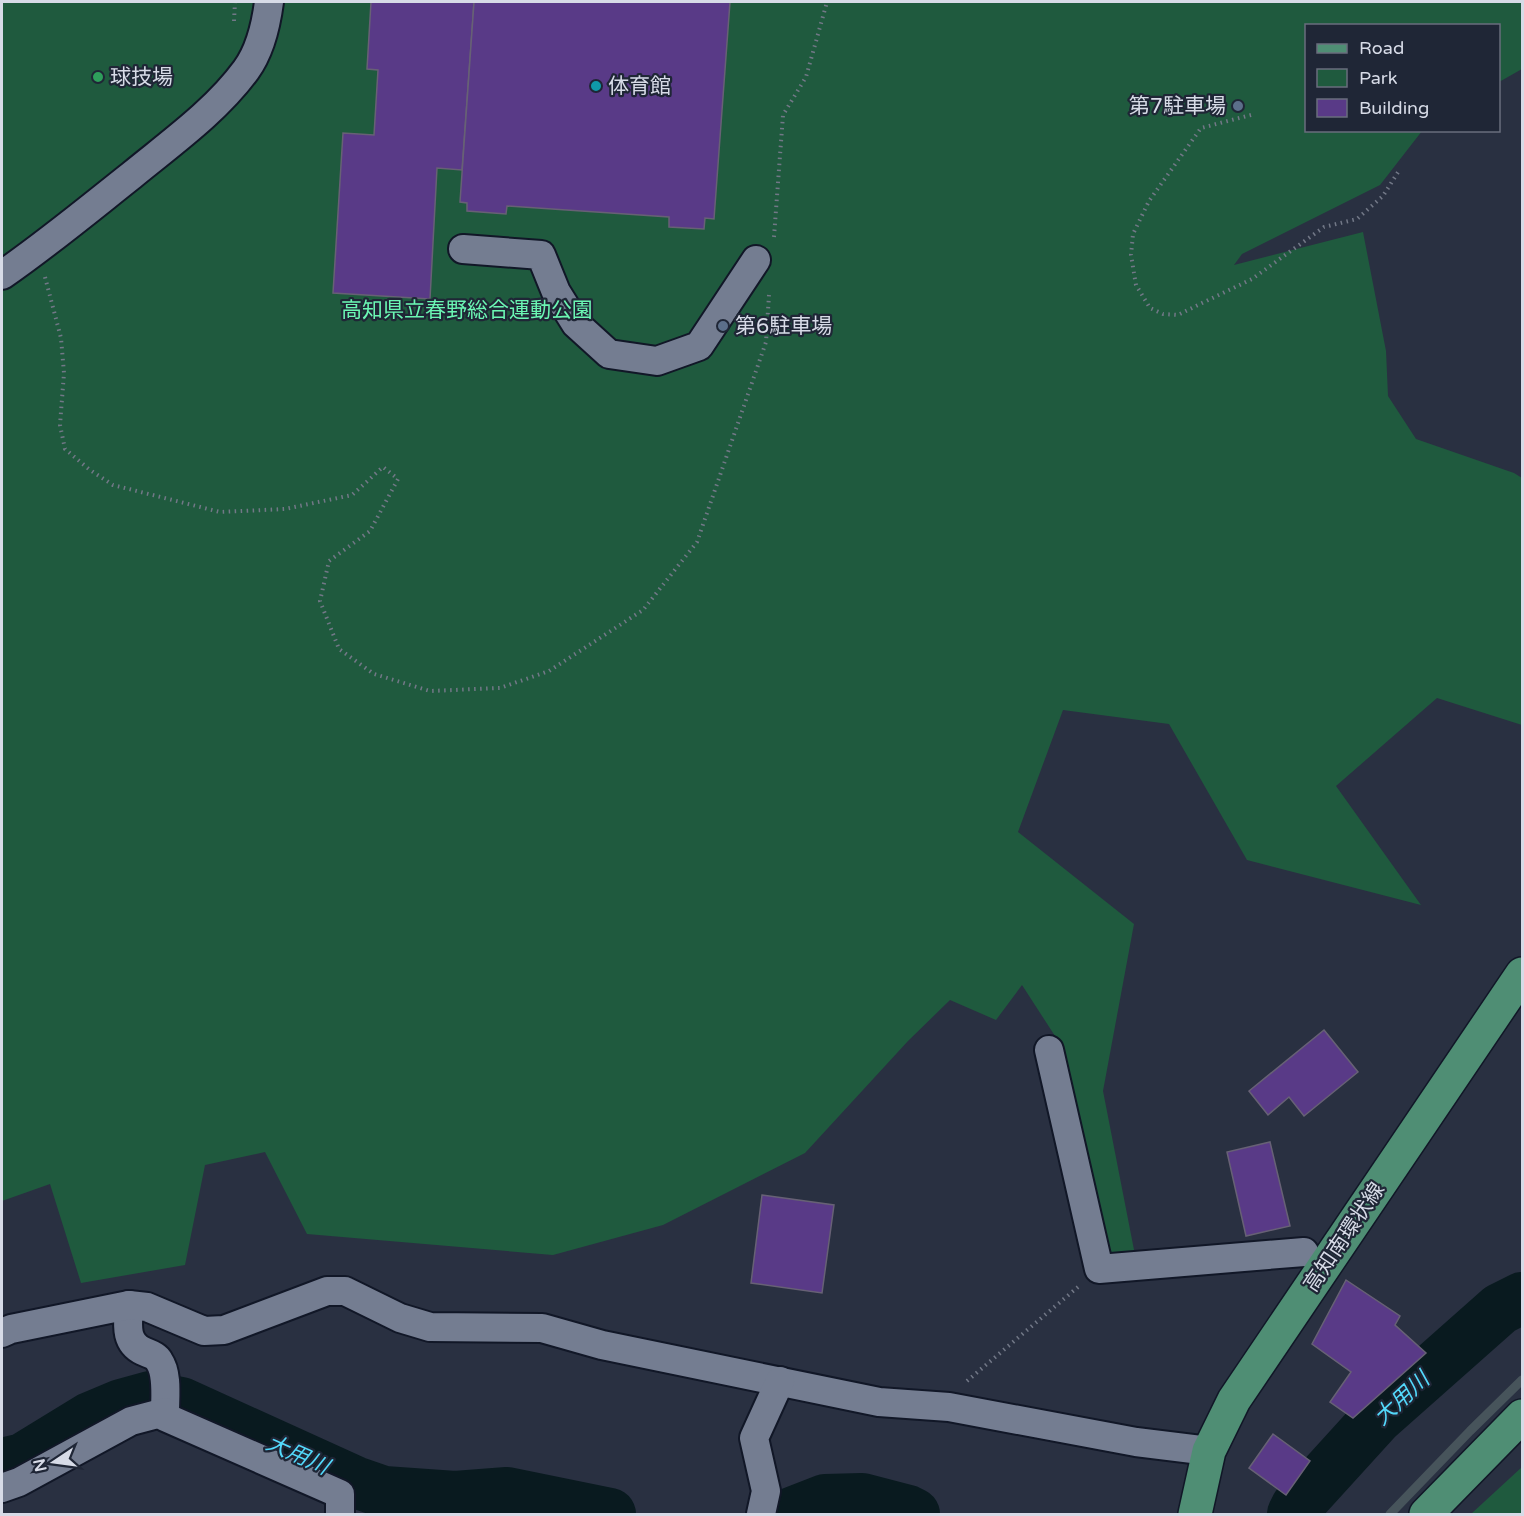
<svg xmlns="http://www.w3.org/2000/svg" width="1524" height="1516" viewBox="0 0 1524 1516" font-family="'Varela Round','Noto Sans JP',sans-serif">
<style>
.green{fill:#1f5a3e}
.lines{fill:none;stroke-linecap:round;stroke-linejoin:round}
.stream{stroke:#47545b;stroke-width:9}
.river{stroke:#091a1f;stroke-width:52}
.building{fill:#593a87;stroke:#676175;stroke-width:1.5}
.minor-casing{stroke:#111727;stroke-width:32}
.major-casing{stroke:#111727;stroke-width:36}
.path{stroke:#727887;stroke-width:4;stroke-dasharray:1.5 4.5;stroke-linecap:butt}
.minor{stroke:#747d91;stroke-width:28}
.major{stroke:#4f8e74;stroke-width:33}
.leisure-dot{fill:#2e9e5b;stroke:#1f2636;stroke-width:2}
.culture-dot{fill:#0f9aa8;stroke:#1f2636;stroke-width:2}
.service-dot{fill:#5c6f8a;stroke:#1f2636;stroke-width:2}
.labels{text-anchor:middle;stroke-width:4.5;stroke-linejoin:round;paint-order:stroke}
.poi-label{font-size:21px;fill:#d7dbe7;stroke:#1f2636;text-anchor:start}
.park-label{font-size:21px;fill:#6bf6b3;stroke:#1f2636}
.street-label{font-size:21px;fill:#d7dbe7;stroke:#1f2636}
.water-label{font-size:22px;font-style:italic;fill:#53d9fb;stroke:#1f2636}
</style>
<rect width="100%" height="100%" fill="#293041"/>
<g class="green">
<path d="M2 2H1522V69L1499 82 1498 26H1306V130L1422 131 1380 185 1242 254 1234 265 1363 232 1386 351 1388 396 1416 439 1514 473 1522 478V725L1437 698 1336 786 1421 905 1247 860 1169 724 1063 710 1018 832 1134 924 1103 1091 1135 1255 1110 1252 1055 1036 1022 985 996 1020 950 1000 908 1041 805 1153 663 1225 553 1255 307 1234 265 1152 205 1165 185 1265 81 1283 50 1184 2 1201Z"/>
<path d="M1522 1467V1514H1471Z"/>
</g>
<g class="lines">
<path class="stream" d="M1390 1514 1470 1431 1522 1380"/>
<g class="river">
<path d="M2 1464 23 1459 90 1418 121 1405 150 1397 181 1403 355 1482 384 1492 455 1497 507 1493 610 1514"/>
<path d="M789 1514 825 1500 862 1499 908 1511 914 1514"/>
<path d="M1293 1514 1297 1506 1377 1418 1500 1309 1522 1298"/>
</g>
</g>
<g class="building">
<path d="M371 2H474L462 170 437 168 430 299 333 293 343 133 374 135 378 70 367 69Z"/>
<path d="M474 2H730L714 219 705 218 704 229 669 227V217L507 206 506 214 467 211V203L460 202Z"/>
<path d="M1324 1030 1358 1072 1304 1116 1289 1097 1268 1115 1249 1091Z"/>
<path d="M1270 1142 1290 1226 1246 1236 1227 1152Z"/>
<path d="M762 1195 834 1205 822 1293 751 1283Z"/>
<path d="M1346 1280 1400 1316 1395 1325 1426 1353 1353 1418 1330 1402 1351 1372 1312 1344Z"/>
<path d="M1273 1434 1310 1461 1286 1495 1249 1468Z"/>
</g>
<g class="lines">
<g class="minor-casing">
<g id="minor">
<path d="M463 249 541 255 556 292 576 324 609 354 657 361 699 346 756 260"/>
<path d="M2 275C47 244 89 209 132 175 171 143 216 111 246 70 260 51 266 25 269 2"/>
<path d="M1049 1050 1099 1269 1304 1252"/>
<path d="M129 1305C128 1323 124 1342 143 1351 149 1354 156 1355 159 1361 168 1374 165 1397 165 1412"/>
<path d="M2 1333 11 1329 129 1305 147 1307 204 1331 224 1330 327 1291H345L400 1318 430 1327 542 1328 602 1345 879 1402 949 1407 1136 1442 1209 1451"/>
<path d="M2 1488 19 1482 131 1421 165 1412V1417L340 1494V1514"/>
<path d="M761 1514 766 1491 754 1438 780 1381"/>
</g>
</g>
<g class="major-casing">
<g id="major">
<path d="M1195 1514 1209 1451 1234 1400 1522 974"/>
<path d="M1426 1514 1522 1416"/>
</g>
</g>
<g class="path">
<path d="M234 21 235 2"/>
<path d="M1251 115 1201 128 1149 201 1133 234 1131 255 1136 285 1150 308 1163 314 1178 315 1198 305 1252 279 1324 227 1357 219 1383 196 1400 169"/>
<path d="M774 237 783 115 806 77 827 2"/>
<path d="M45 277 61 338 64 373 60 425 65 449 90 470 113 485 220 512 285 509 352 495 383 467 398 479 370 531 329 561 320 601 339 649 374 674 430 691 500 688 549 671 643 610 697 542 766 342 769 295"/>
<path d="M967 1381 1078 1287"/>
</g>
<use href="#minor" class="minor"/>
<use href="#major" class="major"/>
</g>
<circle class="leisure-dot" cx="98" cy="77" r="6"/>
<circle class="culture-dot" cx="596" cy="86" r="6"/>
<g class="service-dot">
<circle cx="1238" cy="106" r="6"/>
<circle cx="723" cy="326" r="6"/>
</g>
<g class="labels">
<g class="poi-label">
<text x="110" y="84">球技場</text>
<text x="608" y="93">体育館</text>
<text x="1226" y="113" text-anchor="end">第7駐車場</text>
<text x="735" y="333">第6駐車場</text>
</g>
<g class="park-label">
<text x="467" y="317">高知県立春野総合運動公園</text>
</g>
<g class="street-label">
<text transform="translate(1344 1237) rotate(-56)" y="7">高知南環状線</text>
</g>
<g class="water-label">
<text transform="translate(1401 1398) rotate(-43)" y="8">大用川</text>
<text transform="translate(298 1454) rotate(24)" y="8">大用川</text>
</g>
</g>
<rect width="1524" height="1516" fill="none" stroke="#d7dbe7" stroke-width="6"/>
<rect x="1305" y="24" width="195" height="108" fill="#1f2636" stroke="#696e7d" stroke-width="1.5"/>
<rect x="1317" y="44" width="30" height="9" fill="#4f8e74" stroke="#696e7d" stroke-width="1.5"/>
<text x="1359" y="54" font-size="18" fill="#d7dbe7">Road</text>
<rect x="1317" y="69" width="30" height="18" fill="#1f5a3e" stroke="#696e7d" stroke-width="1.5"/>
<text x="1359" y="84" font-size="18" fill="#d7dbe7">Park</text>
<rect x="1317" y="99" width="30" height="18" fill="#593a87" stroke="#696e7d" stroke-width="1.5"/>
<text x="1359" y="114" font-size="18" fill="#d7dbe7">Building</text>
<g transform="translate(54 1462) rotate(257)" stroke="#1f2636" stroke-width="4.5" paint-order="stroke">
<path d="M0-4.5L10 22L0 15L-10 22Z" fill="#d7dbe7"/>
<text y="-9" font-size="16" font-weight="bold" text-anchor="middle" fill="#d7dbe7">N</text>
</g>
</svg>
